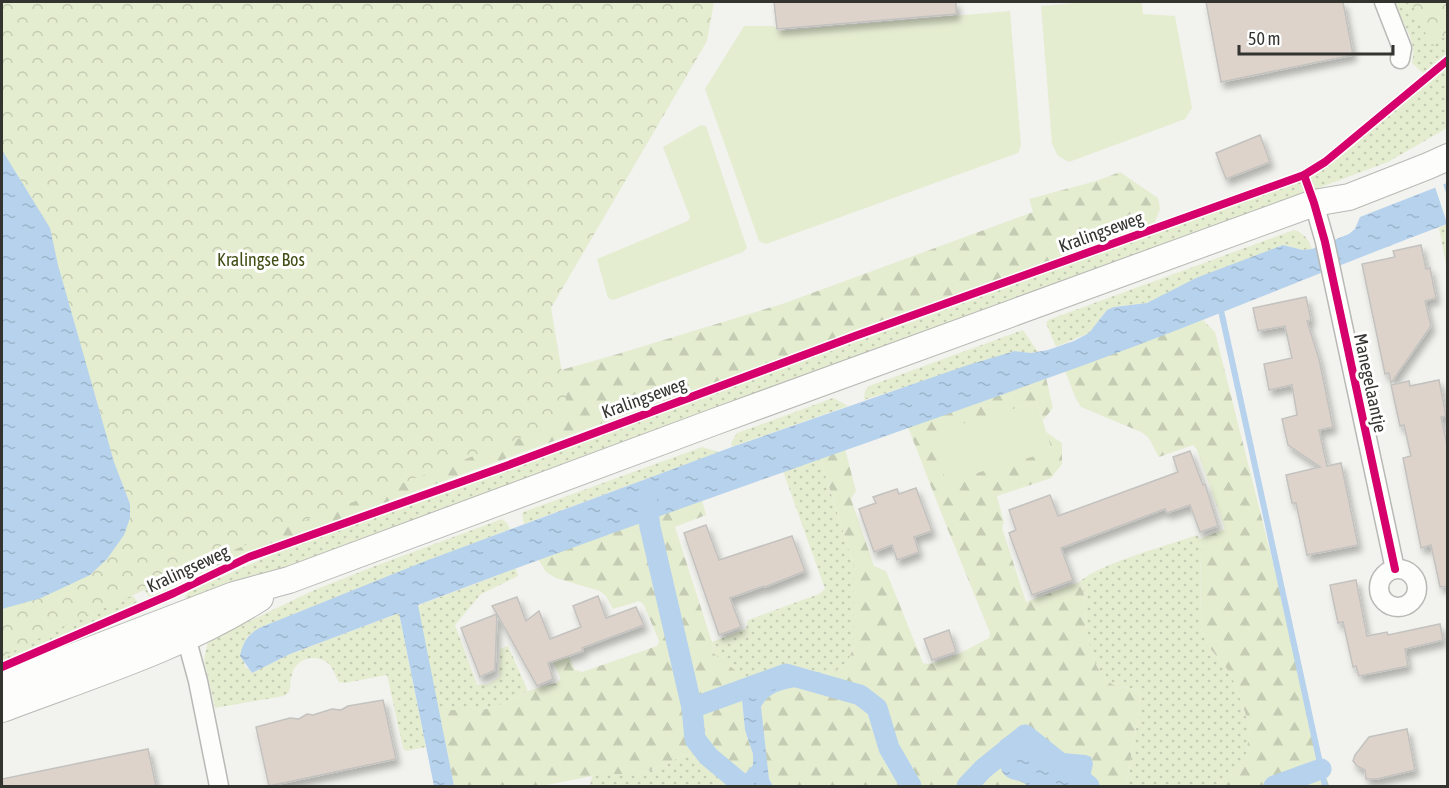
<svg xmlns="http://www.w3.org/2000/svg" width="1449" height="788" viewBox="0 0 1449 788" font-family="'Asap Condensed',sans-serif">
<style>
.grass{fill:url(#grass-dots)}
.forest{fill:url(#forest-firs)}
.park{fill:url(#park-crowns)}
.garden{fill:#e5edd1}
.water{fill:url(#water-ripples)}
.pier{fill:#f2f2ee}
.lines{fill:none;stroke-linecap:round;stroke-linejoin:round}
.stream{stroke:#b6d2ed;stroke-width:6}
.canal{stroke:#b6d2ed;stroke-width:21}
.building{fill:#ddd3cb;stroke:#c3c2bf;stroke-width:1.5;filter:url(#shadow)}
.minor-casing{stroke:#b8b8b5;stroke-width:21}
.secondary-casing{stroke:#b8b8b5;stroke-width:28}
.minor{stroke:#fdfdfc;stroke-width:18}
.secondary{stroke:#fdfdfc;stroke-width:26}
.cycleway-casing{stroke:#fff;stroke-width:11}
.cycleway{stroke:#d6006c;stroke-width:8}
.labels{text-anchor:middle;stroke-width:6;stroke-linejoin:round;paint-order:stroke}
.street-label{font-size:18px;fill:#333330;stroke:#fff}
.park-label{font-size:18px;fill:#414e16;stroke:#fff}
</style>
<defs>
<pattern id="grass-dots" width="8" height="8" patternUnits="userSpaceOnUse" patternTransform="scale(1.5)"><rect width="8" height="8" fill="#e5edd1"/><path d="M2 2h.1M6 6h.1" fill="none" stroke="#c5ccb4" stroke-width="1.8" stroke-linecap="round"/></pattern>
<pattern id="forest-firs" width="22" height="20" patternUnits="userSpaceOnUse" patternTransform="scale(1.5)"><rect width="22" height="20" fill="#e5edd1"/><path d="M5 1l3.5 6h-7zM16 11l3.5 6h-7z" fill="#c5ccb4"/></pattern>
<pattern id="park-crowns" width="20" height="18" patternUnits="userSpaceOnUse" patternTransform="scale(1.5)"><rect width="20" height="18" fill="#e5edd1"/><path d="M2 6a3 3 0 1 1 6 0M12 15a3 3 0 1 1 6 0" fill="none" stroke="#c5ccb4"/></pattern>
<pattern id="water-ripples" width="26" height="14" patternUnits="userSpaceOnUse" patternTransform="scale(1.5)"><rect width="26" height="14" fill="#b6d2ed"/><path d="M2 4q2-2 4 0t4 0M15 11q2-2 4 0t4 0" fill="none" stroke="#9db5cc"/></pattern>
<filter id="shadow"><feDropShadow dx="3.5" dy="6" stdDeviation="3" flood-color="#0004"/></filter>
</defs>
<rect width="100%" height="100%" fill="#f2f2ee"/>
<g class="grass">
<path d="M1392 2H1447V53L1423 73 1412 63C1418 42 1402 21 1392 2Z"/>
<path d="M1447 66V128L1388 162 1313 190 1310 178 1333 162Z"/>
<path d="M1298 181H1302L1307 193 542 472 187 605 185 597 189 591 281 551Z"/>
<path d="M1447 224 1446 229 1447 269 1439 228Z"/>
<path d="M1294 230C1304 233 1309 240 1312 249L1303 250 1283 245 1147 303 1114 307 1107 310 1089 333 1056 347 1046 323 1048 320Z"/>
<path d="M1023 330 1038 352 1031 353 1015 351 864 400 865 391 869 386Z"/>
<path d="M833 398 848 406 732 447 731 443 737 433Z"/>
<path d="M702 447 719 452 524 524 522 514 523 512Z"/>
<path d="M820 458 854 566V646L848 661 840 669 822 674C808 666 767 679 750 682L718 659 713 653 712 642 746 629 748 620 819 594 825 589 783 471Z"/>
<path d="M502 519 507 523 510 529 259 628 247 637 244 665 252 673 290 654 399 613 426 747 406 751 403 748 387 675 345 683 339 682C335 676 334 670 330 665 318 653 297 657 292 674 290 680 291 686 289 692L284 696 215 708 204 659 208 641 312 591 375 566Z"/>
<path d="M1197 535 1200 539 1201 629 1209 647 1231 674 1249 723 1250 730 1244 766 1214 786H1126L1140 707 1139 693C1131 684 1118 690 1109 682 1084 660 1087 618 1083 587L1080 582C1095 565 1172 544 1197 535Z"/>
<path d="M164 550 171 588 150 597 132 577Z"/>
<path d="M516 568 518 576 481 594 455 625 477 685 488 684 499 677 500 649 508 646 528 691 496 707 482 710H438L417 606Z"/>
<path d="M124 586 138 602 2 661V633Z"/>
<path d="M690 753H695L724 775 718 786H590L592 776 596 774H641Z"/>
</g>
<g class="forest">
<path d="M1120 172 1158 198 1160 209 1155 222 238 556 199 574 186 561 536 377 611 356 785 303 1033 212 1029 199 1096 181Z"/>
<path d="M1203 320 1215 332 1329 786H1214L1244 766 1250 730 1249 723 1231 674 1209 647 1201 629 1200 539 1225 529 1197 450 1193 445 1159 457 1148 437 1141 432 1081 407 1076 399 1065 371Z"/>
<path d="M1046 378 1053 408 1043 420 1037 402 931 434 1052 451 1046 432 1062 443V464L1051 478 997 496 1004 523 1002 528 1026 602 1080 582 1083 587C1087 618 1084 660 1109 682 1118 690 1131 684 1139 693L1140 707 1126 786H1088L1090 782 1086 755 1063 754 1010 734 1008 778 1023 781 1028 786H773L769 779C767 762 759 723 761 708 762 699 773 693 781 690 794 685 809 687 822 679V674L840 669 848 661 854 646V566L820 458 845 449 856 491 851 499 874 566 886 571 923 663C938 668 974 645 989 638L990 633 944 520 908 427Z"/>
<path d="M702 500 706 515 675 527 712 642 713 653 750 682 745 690 742 700 745 730 753 754V765L745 774 727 773 726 780 733 786H718L724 775 695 754 690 753 641 774H596L592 776 542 786H454L438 710H482L496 707 528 691 556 683 561 679 544 642 560 636 575 670 582 672 657 646 659 641 644 605 639 601 613 609 606 596 600 591 556 578 546 572 538 559Z"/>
</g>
<g class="park">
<path d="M2 2H714L707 41 551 308 570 419 272 533 66 625 2 657Z"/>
<path d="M1411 2H1447V33L1432 47Z"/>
</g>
<g class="garden">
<path d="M1085 2H1142L1143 14 1175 16 1192 108 1185 119 1069 162 1058 156 1052 144 1041 6Z"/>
<path d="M1010 11 1021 145 1018 153 766 244 759 241 705 89 744 26H774L780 31Z"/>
<path d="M701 125 706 126 747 248 743 252 613 300 608 298 597 259 688 221 690 217 663 147Z"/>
<path d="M1037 402 1052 451 946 482 931 433Z"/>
</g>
<g class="water">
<path d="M2 150 50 228 58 265 114 462 130 504V518L124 535 107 559 90 575 41 598 2 609Z"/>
<path d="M1447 183V224C1327 269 1208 320 1087 364 864 445 639 521 418 605L454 786H434L399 613 290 654 252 673 240 656C243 642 247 636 259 628L423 562 732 447 968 365 1015 351 1031 353 1048 350 1074 341 1089 333 1107 310 1114 307 1147 303 1196 278 1283 245 1303 250 1312 249 1349 234 1355 229 1360 217Z"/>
<path d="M807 672H819L822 674V679C802 691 773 683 761 707L769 779 773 786C758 787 730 788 724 775L727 773 745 774 753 765V754L745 730 742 700 745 690 750 682Z"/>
<path d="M1010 734 1063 753 1086 755 1091 757 1093 764 1088 786H1028C1023 781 1019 781 1011 779 997 774 997 753 1000 741Z"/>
</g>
<path class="pier" d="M1443 184 1447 195V223L1435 187Z"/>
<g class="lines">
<path class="stream" d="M1220 306 1325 786"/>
<g class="canal">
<path d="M646 497 650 527 692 708 786 674 860 695 877 708 889 748 911 786"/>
<path d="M692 708 695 739 708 756 744 786"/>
<path d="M967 786 983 769 1025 735 1089 786"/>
<path d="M1274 786 1321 769"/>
</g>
</g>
<g class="building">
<path d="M774 2H956V14L777 29Z"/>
<path d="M1206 2H1343L1353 55 1221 82Z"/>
<path d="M1260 135 1270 162 1226 179 1216 153Z"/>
<path d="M1421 245 1426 269 1430 268 1436 298 1425 301 1431 326 1391 383 1389 373 1385 374 1362 264 1395 257 1393 251Z"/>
<path d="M1306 297 1311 320 1307 321 1319 359 1333 427 1319 430 1327 466 1341 463 1358 545 1307 555 1296 503H1292L1286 475 1320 467 1288 445 1282 419 1297 415 1292 385 1269 390 1264 364 1292 358 1285 326 1258 331 1253 308Z"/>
<path d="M1439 380 1446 416 1441 417 1448 450V586L1440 587 1431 545 1421 548 1403 458 1411 456 1404 425 1400 426 1391 385 1409 381 1410 386Z"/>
<path d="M1190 451 1203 485 1205 484 1218 526 1200 532 1190 505 1167 513 1165 509 1061 548 1073 580 1032 595 1009 533 1016 530 1009 510 1050 495 1058 516 1178 472 1173 457Z"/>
<path d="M916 488 932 531 914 537 919 552 897 560 892 545 874 552 859 509 876 503 873 497 897 489 899 494Z"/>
<path d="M706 525 719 560 792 536 805 571 765 587 764 586 730 598 741 627 719 635 684 533Z"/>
<path d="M1356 580 1367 636 1387 632 1388 635 1440 624 1443 640 1405 649 1408 666 1359 676 1356 666 1353 667 1343 622 1338 623 1330 585Z"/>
<path d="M598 596 606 618 636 607 644 625 582 648 583 651 548 663 553 679 537 686 497 614 495 670 480 677 461 628 497 614 492 606 517 597 526 621 539 611 550 639 581 627 573 606Z"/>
<path d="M949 630 956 652 932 660 924 639Z"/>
<path d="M383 700 396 759 269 786 256 727 290 718 299 719 307 714 313 715 332 709 341 710 348 706Z"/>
<path d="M1407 729 1415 770 1377 779H1366L1365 770 1357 766 1353 761 1355 755 1369 737Z"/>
<path d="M148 749 156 786H3L2 779Z"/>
</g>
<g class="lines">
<g class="minor-casing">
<g id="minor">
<path d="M1384 2 1402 48 1400 59"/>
<path d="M1314 203 1325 242 1395 569"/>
<circle cx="1398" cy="588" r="19"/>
<path d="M186 637 198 681 219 786"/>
</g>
</g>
<g class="secondary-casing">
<g id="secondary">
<path d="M2 684 234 595 289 580 714 422 1314 203 1349 197 1428 166 1448 157"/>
<path d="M2 709C89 676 181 648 260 598"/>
</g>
</g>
<use href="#minor" class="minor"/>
<use href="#secondary" class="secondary"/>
<g class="cycleway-casing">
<g id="cycleway">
<path d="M1304 175 1314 203 1325 242 1395 569"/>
<path d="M2 667 174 593 249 557 503 467 855 336 1304 175 1325 162 1448 60"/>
</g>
</g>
<use href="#cycleway" class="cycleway"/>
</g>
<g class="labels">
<g class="street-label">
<text transform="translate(1101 232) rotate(-20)" y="6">Kralingseweg</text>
<text transform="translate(1370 383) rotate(78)" y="6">Manegelaantje</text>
<text transform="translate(644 398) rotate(-20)" y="6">Kralingseweg</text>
<text transform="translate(188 569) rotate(-25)" y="6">Kralingseweg</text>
</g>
<g class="park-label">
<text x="261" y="266">Kralingse Bos</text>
</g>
</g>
<rect width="1449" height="788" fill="none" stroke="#333330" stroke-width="6"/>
<path d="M1239 45v9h154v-9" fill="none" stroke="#333330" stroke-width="3"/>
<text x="1248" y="45" font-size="18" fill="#333330" stroke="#ffffff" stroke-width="4.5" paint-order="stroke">50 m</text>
</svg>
